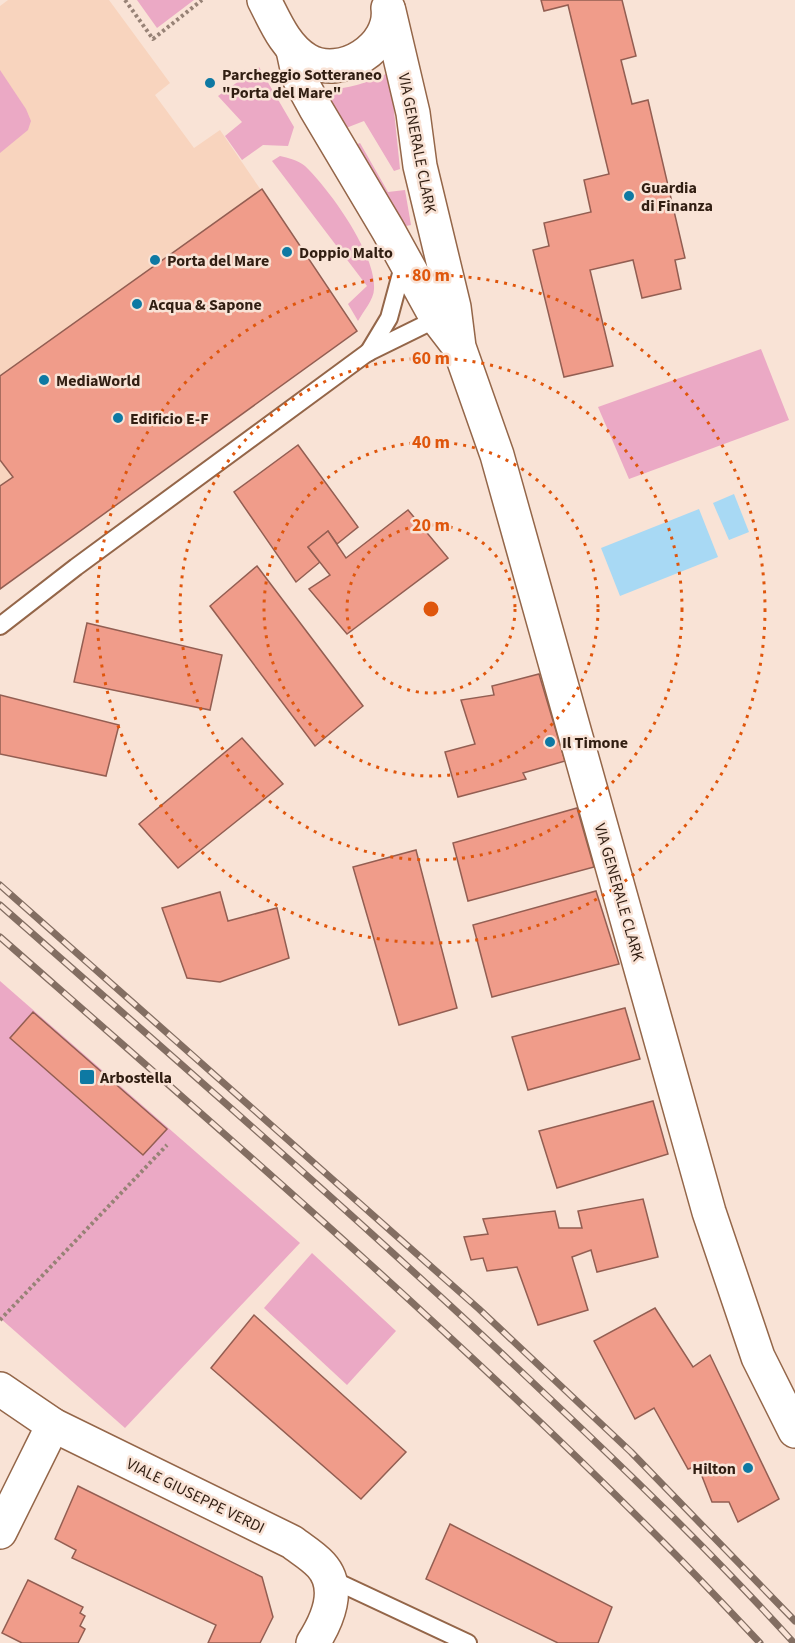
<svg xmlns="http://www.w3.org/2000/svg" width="795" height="1643" viewBox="0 0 795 1643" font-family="'Source Sans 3',sans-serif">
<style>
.built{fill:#f8d4be}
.green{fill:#eba9c5}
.water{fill:#a8d9f4}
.building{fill:#f09c8a;stroke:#935e52;stroke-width:1.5}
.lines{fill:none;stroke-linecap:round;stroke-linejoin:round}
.service-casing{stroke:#946649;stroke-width:20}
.minor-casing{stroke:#946649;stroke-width:36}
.secondary-casing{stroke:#946649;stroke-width:36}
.path{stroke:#978276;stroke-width:4;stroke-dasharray:3 3;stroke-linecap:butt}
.service{stroke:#fff;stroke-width:16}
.minor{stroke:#fff;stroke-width:33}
.secondary{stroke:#fff;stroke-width:33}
.rail-casing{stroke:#836e62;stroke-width:7}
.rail{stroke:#f9e3d6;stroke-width:4.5;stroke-dasharray:14;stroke-linecap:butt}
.ring{fill:none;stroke:#df560c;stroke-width:3;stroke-dasharray:3 6}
.poi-dot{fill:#0e79a3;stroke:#f9e3d6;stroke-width:2}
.labels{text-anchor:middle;stroke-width:5;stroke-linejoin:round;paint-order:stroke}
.poi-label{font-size:16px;font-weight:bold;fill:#311e12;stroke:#f9e3d6;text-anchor:start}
.street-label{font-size:16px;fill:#311e12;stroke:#f9e3d6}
.centre{fill:#df560c;stroke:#f9e3d6;stroke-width:3}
.ring-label{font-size:18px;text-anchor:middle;font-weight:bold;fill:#df560c;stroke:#f9e3d6;stroke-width:5;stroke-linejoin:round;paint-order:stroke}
</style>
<rect width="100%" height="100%" fill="#f9e3d6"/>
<path class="built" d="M8 0H109L170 83 155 95 194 148 220 130 357 331 0 589V6Z"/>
<g class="green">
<path d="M137 0H194L157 28Z"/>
<path d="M259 67 294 127 288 146 263 145 242 160 225 136 242 122 218 96Z"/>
<path d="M0 70 26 109 31 121 28 130 0 153Z"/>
<path d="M390 72 400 169 394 171 364 121 346 128 324 90C348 89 368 83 390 72Z"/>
<path d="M360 143 388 192 405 190 411 225 401 227 355 145Z"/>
<path d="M280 156C288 158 298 160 305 166 330 190 376 254 374 289 374 299 363 312 358 321L348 304 367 286 272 161Z"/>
<path d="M761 349 789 420 629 479 598 407Z"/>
<path d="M0 981 300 1243 125 1428 0 1318Z"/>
<path d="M312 1253 396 1331 347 1385 264 1308Z"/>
</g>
<g class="water">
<path d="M734 494 749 532 729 540 713 503Z"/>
<path d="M699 509 718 557 620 596 601 548Z"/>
</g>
<g class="building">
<path d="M541 0H622L636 56 621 60 632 104 648 100 685 258 675 260 681 289 642 298 633 260 590 270 613 366 564 377 533 250 549 246 544 223 591 212 584 180 609 174 568 5 544 11Z"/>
<path d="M262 189 357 331 0 589V486L13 477 0 460V376Z"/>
<path d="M298 445 358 527 337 544 328 531 308 547 320 562 296 582 234 492Z"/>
<path d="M408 510 448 558 347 634 309 589 330 575 308 547 328 531 346 558Z"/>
<path d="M257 566 363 706 315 746 210 606Z"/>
<path d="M87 623 222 655 210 710 74 682Z"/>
<path d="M539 674 565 761 523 773 526 779 458 797 445 752 475 744 461 700 494 695 492 686Z"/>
<path d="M0 695 119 725 106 776 0 754Z"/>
<path d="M242 738 283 784 178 868 139 824Z"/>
<path d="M577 808 594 867 468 901 453 843Z"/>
<path d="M416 850 457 1008 399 1025 353 867Z"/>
<path d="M596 891 619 964 492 997 473 925Z"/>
<path d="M220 892 228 921 277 908 289 958 220 982 187 978 162 908Z"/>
<path d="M625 1008 640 1059 528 1090 512 1037Z"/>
<path d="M33 1012 167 1129 143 1155 10 1038Z"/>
<path d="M653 1101 668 1154 557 1188 539 1131Z"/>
<path d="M643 1199 658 1257 597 1272 591 1250 572 1257 588 1310 538 1325 517 1267 487 1271 483 1258 471 1260 464 1237 488 1234 483 1219 555 1211 559 1228H582L578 1211Z"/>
<path d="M655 1308 693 1367 710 1355 779 1499 738 1522 729 1502H712L698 1466 688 1469 654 1408 635 1419 594 1341Z"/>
<path d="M254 1315 406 1452 361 1499 211 1368Z"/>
<path d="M78 1486 262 1577 273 1617 260 1643H208L216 1625 72 1558 76 1550 55 1539Z"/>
<path d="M450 1524 612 1607 598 1643H558L426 1579Z"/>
<path d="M28 1580 83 1607 80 1613 85 1616 80 1626 85 1629 78 1643H22L2 1633Z"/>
</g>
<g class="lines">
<g class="service-casing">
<g id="service">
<path d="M368 353 389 318 402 270 400 263"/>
<path d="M0 626 76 567 367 353 424 325 438 314"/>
<path d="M329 1578 468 1643"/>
</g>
</g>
<g class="minor-casing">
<g id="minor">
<path d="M0 1389 53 1425 292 1542C301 1549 313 1556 321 1565 342 1588 327 1621 313 1643"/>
<path d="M0 1532 53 1425"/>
</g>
</g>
<g class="secondary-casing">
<g id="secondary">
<path d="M264 0C275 21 285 47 307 60 341 80 393 47 388 8"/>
<path d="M389 11 413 113 420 166 454 307 459 347 497 455 709 1212 758 1357 795 1431"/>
<path d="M293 50 299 78 316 109 388 230 436 317 456 343"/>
</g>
</g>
<g class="path">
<path d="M125 0 153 39 202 0"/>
<path d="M0 1320 167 1145"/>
</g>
<use href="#service" class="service"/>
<use href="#minor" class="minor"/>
<use href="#secondary" class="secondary"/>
<g class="rail-casing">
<g id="rail">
<path d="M0 885 479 1309 631 1452 795 1621"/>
<path d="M0 905C184 1067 369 1227 547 1396 632 1476 716 1557 794 1643"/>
<path d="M0 937C226 1135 454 1332 666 1545 698 1577 729 1610 760 1643"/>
</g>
</g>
<use href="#rail" class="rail"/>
</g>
<g class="ring">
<circle cx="431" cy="609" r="84"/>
<circle cx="431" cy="609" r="167"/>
<circle cx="431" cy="609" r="251"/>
<circle cx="431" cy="609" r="334"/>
</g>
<g class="poi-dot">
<circle cx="210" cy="83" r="6"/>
<circle cx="629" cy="196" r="6"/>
<circle cx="287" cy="252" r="6"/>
<circle cx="155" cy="260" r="6"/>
<circle cx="137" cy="304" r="6"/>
<circle cx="44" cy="380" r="6"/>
<circle cx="118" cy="418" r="6"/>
<circle cx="550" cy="742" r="6"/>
<rect x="79" y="1069" width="16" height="16" rx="3"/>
<circle cx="748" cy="1468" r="6"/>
</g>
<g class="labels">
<g class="poi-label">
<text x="222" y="80">Parcheggio Sotteraneo<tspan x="222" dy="18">"Porta del Mare"</tspan></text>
<text x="641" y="193">Guardia<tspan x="641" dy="18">di Finanza</tspan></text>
<text x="299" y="258">Doppio Malto</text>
<text x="167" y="266">Porta del Mare</text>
<text x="149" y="310">Acqua &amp; Sapone</text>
<text x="56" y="386">MediaWorld</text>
<text x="130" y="424">Edificio E-F</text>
<text x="562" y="748">Il Timone</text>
<text x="100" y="1083">Arbostella</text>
<text x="736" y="1474" text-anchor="end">Hilton</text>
</g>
<g class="street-label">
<text transform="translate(418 143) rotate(79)" y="6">VIA GENERALE CLARK</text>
<text transform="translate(620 892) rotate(74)" y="6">VIA GENERALE CLARK</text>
<text transform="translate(196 1495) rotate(26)" y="6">VIALE GIUSEPPE VERDI</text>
</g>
</g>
<circle cx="431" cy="609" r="9" class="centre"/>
<g class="ring-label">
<text x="431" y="281">80 m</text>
<text x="431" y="364">60 m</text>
<text x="431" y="448">40 m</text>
<text x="431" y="531">20 m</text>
</g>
</svg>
